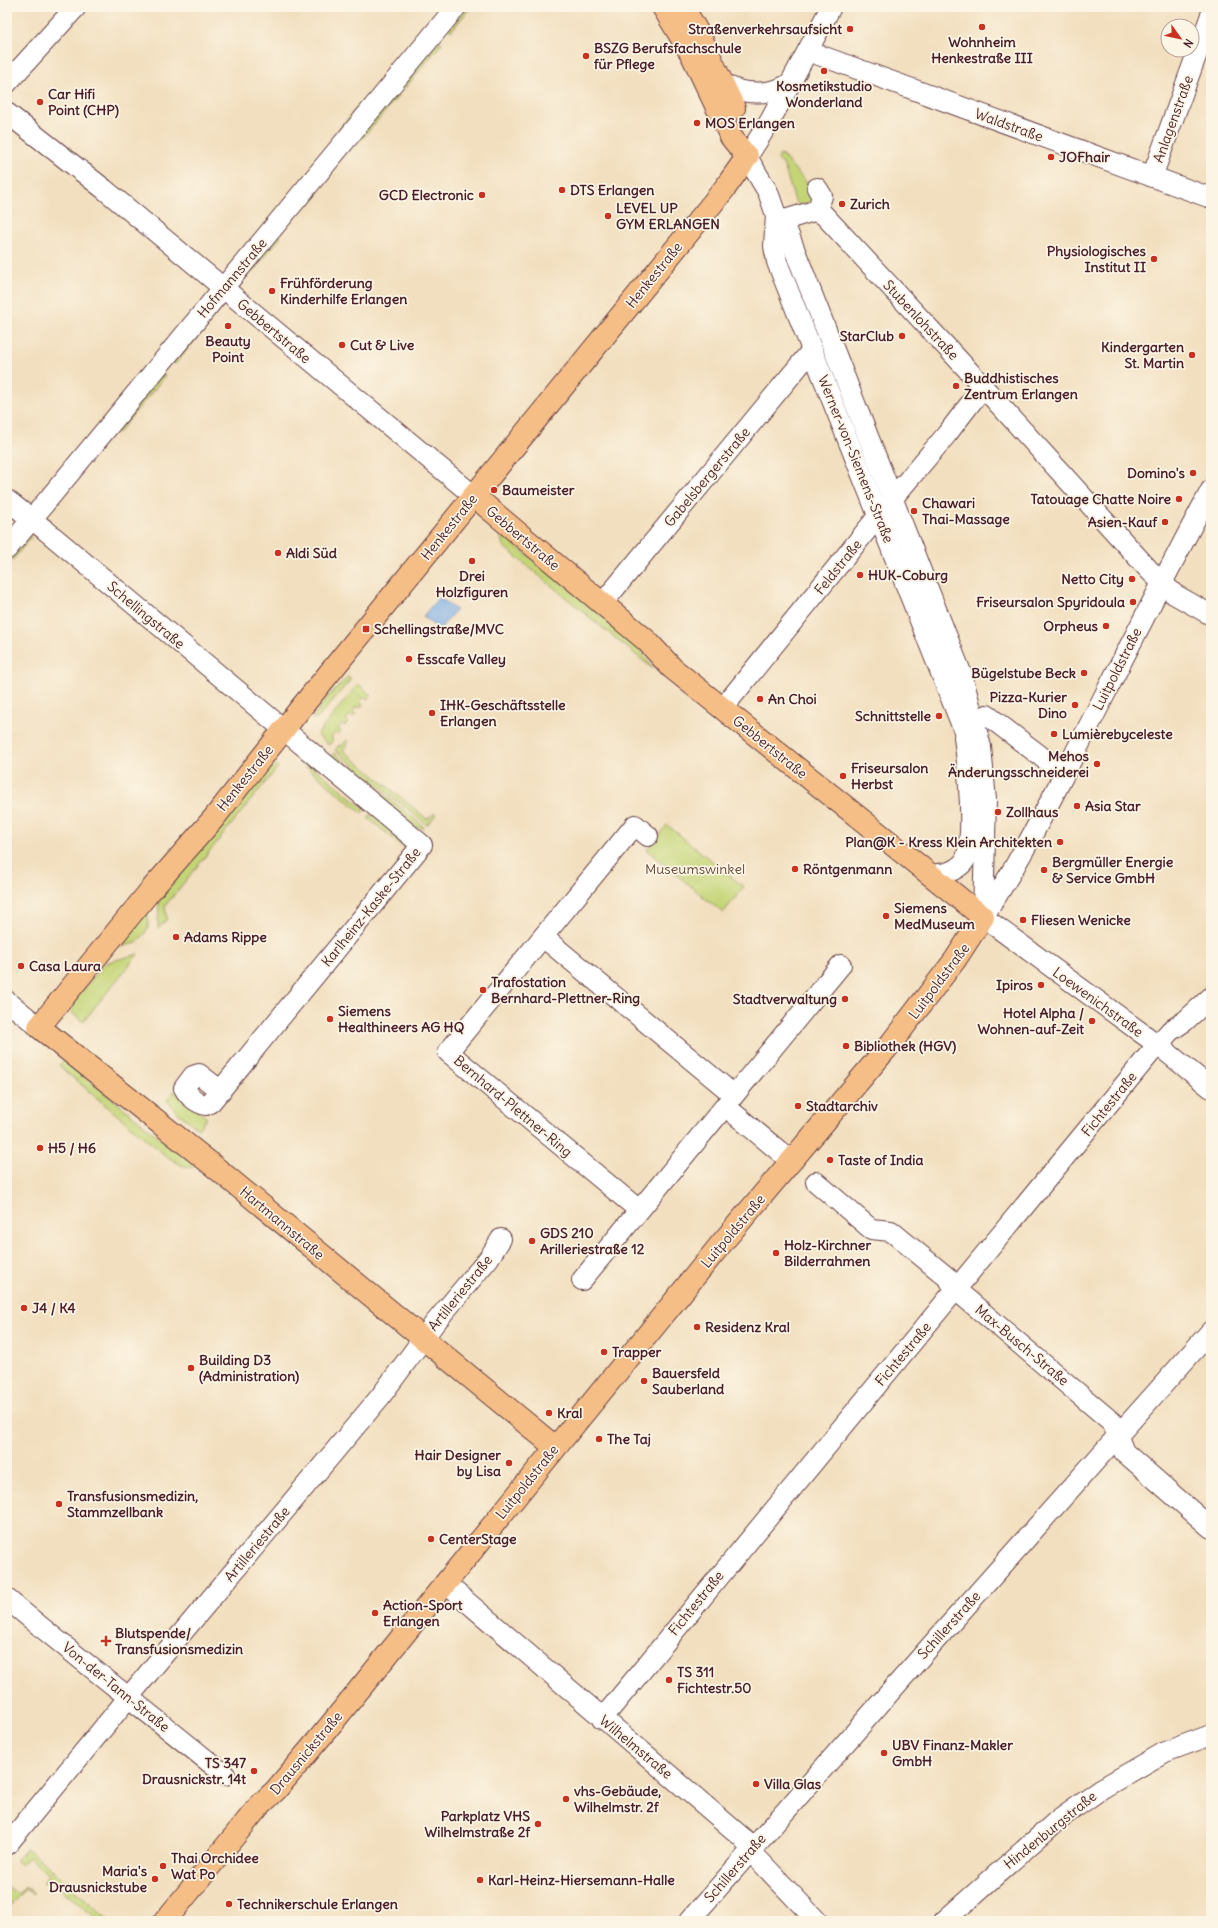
<svg xmlns="http://www.w3.org/2000/svg" width="1218" height="1928" viewBox="0 0 1218 1928" font-family="Delius,sans-serif">
<style>
.green{fill:#c4d577;stroke:#877a51}
.water{fill:#76aae3;stroke:#606487}
.lines{fill:none;stroke-linecap:round;stroke-linejoin:round}
.minor-casing{stroke:#633c41;stroke-width:22}
.major-casing{stroke:#633c41;stroke-width:24}
.minor{stroke:#fff;stroke-width:20}
.major{stroke:#f6be87;stroke-width:22}
.poi-dot{fill:#c8321e;stroke:#fcf5e5;stroke-width:1.5}
.labels{text-anchor:middle;stroke-width:3.5;stroke-linejoin:round;paint-order:stroke}
.poi-label{font-size:14px;font-weight:bold;fill:#4a1f2b;stroke:#fcf5e5;text-anchor:start}
.street-label{font-size:14px;fill:#4a1f2b;stroke:#fcf5e5}
.park-label{font-size:14px;fill:#684c3e;stroke:#fcf5e5}
</style>
<rect width="100%" height="100%" fill="#fcf5e5"/>
<filter id="ink" filterUnits="userSpaceOnUse"><feTurbulence type="fractalNoise" baseFrequency=".025" numOctaves="2"/><feDisplacementMap in="SourceGraphic" scale="8" xChannelSelector="R" yChannelSelector="G"/><feConvolveMatrix kernelMatrix="1 2 1 2 8 2 1 2 1" color-interpolation-filters="sRGB"/></filter>
<filter id="wash" filterUnits="userSpaceOnUse"><feTurbulence type="fractalNoise" baseFrequency=".012" numOctaves="4" result="noise"/><feDisplacementMap in="SourceGraphic" scale="16" xChannelSelector="R" yChannelSelector="G"/><feGaussianBlur stdDeviation="0.9" result="paint"/><feColorMatrix in="noise" values="0 0 0 0 0 0 0 0 0 0 0 0 0 0 0 0 0 1.4 0 .05"/><feComposite in="paint" operator="in"/></filter>
<g filter="url(#wash)">
<rect width="100%" height="100%" fill="#f2dfbf"/>
<g class="green">
<path d="M467 7H471L451 31 449 29Z"/>
<path d="M439 41 442 43 405 88 402 86Z"/>
<path d="M395 94 398 96 361 140 358 138Z"/>
<path d="M362 101 366 104 343 132 339 129Z"/>
<path d="M780 155 783 156 815 192 811 203 799 205 795 201 784 166 778 159Z"/>
<path d="M278 234 281 237 252 272 249 270Z"/>
<path d="M197 331 200 334 175 364 172 362Z"/>
<path d="M162 374 165 376 118 433 115 430Z"/>
<path d="M500 533 635 642 653 669 503 546Z"/>
<path d="M28 535 31 537 7 567V561Z"/>
<path d="M348 677 351 679 318 718 311 719 331 693Z"/>
<path d="M358 684 371 695 368 699 364 697 360 702 363 705 360 708 357 706 353 711 356 714 353 717 350 715 346 720 348 722 345 726 342 724 338 729 341 731 338 735 335 732 331 738 333 740 329 745 317 735Z"/>
<path d="M347 740 349 742 343 750 427 819 435 813V816L427 825 335 750 339 745 341 747Z"/>
<path d="M334 753 422 825 424 828 416 827 331 757Z"/>
<path d="M297 754 301 757 365 809 362 813 299 761Z"/>
<path d="M275 764 278 767 165 906 167 919 158 929 159 896Z"/>
<path d="M371 814 406 845 407 850 368 818Z"/>
<path d="M667 825 744 887 723 913 647 850Z"/>
<path d="M146 913 148 914V929L137 943 120 947Z"/>
<path d="M138 954 83 1022 71 1012 77 997 105 963Z"/>
<path d="M64 1060 169 1145 195 1164 192 1168 181 1165 166 1156 59 1066Z"/>
<path d="M174 1091 207 1118 198 1129 176 1111 167 1100Z"/>
<path d="M27 1848 110 1921H100L52 1882 43 1883 49 1875 28 1857 21 1865 15 1860Z"/>
<path d="M7 1886 18 1894 25 1886 34 1894 33 1895 25 1888 7 1910Z"/>
</g>
<path class="water" d="M439 597 456 610 439 630 423 616Z"/>
</g>
<g filter="url(#ink)">
<g class="lines">
<g class="minor-casing">
<g id="minor">
<path d="M831 7 770 121 747 157 768 192 776 215 788 233 962 675 981 747 986 800 983 917"/>
<path d="M808 51 1211 198"/>
<path d="M7 83 76 7"/>
<path d="M723 83C742 96 775 96 793 81"/>
<path d="M7 113 104 189 474 496"/>
<path d="M1152 177 1211 15"/>
<path d="M817 212 822 196 817 188"/>
<path d="M776 215 774 246 777 262 972 751"/>
<path d="M781 221 814 211 823 214 967 369 1150 571 1174 594 1211 615"/>
<path d="M7 500 44 529 422 845 211 1102 206 1105C198 1104 188 1096 184 1088L193 1076 199 1074 221 1091"/>
<path d="M7 549 456 7"/>
<path d="M602 604 812 350"/>
<path d="M725 710 731 698 892 499 947 434 983 387"/>
<path d="M987 715 1051 764 1065 772"/>
<path d="M929 874C942 875 953 873 963 863 977 847 967 759 964 737"/>
<path d="M983 917C1017 867 1044 813 1072 759 1118 669 1163 579 1211 490"/>
<path d="M983 917 1158 1045 1211 1088"/>
<path d="M543 937 734 1095"/>
<path d="M7 1001 39 1027"/>
<path d="M725 1106 791 1161"/>
<path d="M816 1182 871 1229 891 1231 948 1278 956 1290 1112 1422 1124 1452 1211 1528"/>
<path d="M639 1210 448 1052 635 825 648 836"/>
<path d="M582 1280 841 965"/>
<path d="M445 1583 743 1838 757 1858 817 1921"/>
<path d="M7 1599C79 1659 153 1716 225 1775"/>
<path d="M602 1719 1148 1056 1170 1031 1185 1021 1211 997"/>
<path d="M7 1845 156 1664 380 1397 434 1324 489 1258 501 1239"/>
<path d="M689 1921 935 1641 1211 1331"/>
<path d="M944 1921 1059 1819 1101 1789 1165 1752 1211 1735"/>
</g>
</g>
<g class="major-casing">
<g id="major">
<path d="M663 7 692 55 731 137 747 157"/>
<path d="M683 7 701 38 734 108"/>
<path d="M555 1447 210 1163 39 1027 150 891 214 818 300 709 725 188 747 157"/>
<path d="M165 1921 259 1806 276 1790 328 1728 721 1244 892 1042 955 960 983 917 672 668 647 641 474 496"/>
</g>
</g>
<use href="#minor" class="minor"/>
<use href="#major" class="major"/>
</g>
</g>
<g class="poi-dot">
<circle cx="982" cy="27" r="4"/>
<circle cx="850" cy="29" r="4"/>
<circle cx="586" cy="56" r="4"/>
<circle cx="824" cy="71" r="4"/>
<circle cx="40" cy="102" r="4"/>
<circle cx="697" cy="123" r="4"/>
<circle cx="1051" cy="157" r="4"/>
<circle cx="562" cy="190" r="4"/>
<circle cx="482" cy="195" r="4"/>
<circle cx="842" cy="204" r="4"/>
<circle cx="608" cy="216" r="4"/>
<circle cx="1154" cy="259" r="4"/>
<circle cx="272" cy="291" r="4"/>
<circle cx="228" cy="326" r="4"/>
<circle cx="902" cy="336" r="4"/>
<circle cx="342" cy="345" r="4"/>
<circle cx="1192" cy="355" r="4"/>
<circle cx="956" cy="386" r="4"/>
<circle cx="1193" cy="473" r="4"/>
<circle cx="494" cy="490" r="4"/>
<circle cx="1179" cy="499" r="4"/>
<circle cx="914" cy="511" r="4"/>
<circle cx="1165" cy="522" r="4"/>
<circle cx="278" cy="553" r="4"/>
<circle cx="472" cy="561" r="4"/>
<circle cx="860" cy="575" r="4"/>
<circle cx="1132" cy="579" r="4"/>
<circle cx="1133" cy="602" r="4"/>
<circle cx="1106" cy="626" r="4"/>
<rect x="362" y="625" width="8" height="8" rx="2"/>
<circle cx="409" cy="659" r="4"/>
<circle cx="1084" cy="673" r="4"/>
<circle cx="760" cy="699" r="4"/>
<circle cx="1075" cy="705" r="4"/>
<circle cx="432" cy="713" r="4"/>
<circle cx="939" cy="716" r="4"/>
<circle cx="1054" cy="734" r="4"/>
<circle cx="1097" cy="764" r="4"/>
<circle cx="843" cy="776" r="4"/>
<circle cx="1077" cy="806" r="4"/>
<circle cx="998" cy="812" r="4"/>
<circle cx="1060" cy="842" r="4"/>
<circle cx="795" cy="869" r="4"/>
<circle cx="1044" cy="870" r="4"/>
<circle cx="886" cy="916" r="4"/>
<circle cx="1023" cy="920" r="4"/>
<circle cx="176" cy="937" r="4"/>
<circle cx="21" cy="966" r="4"/>
<circle cx="1041" cy="985" r="4"/>
<circle cx="483" cy="990" r="4"/>
<circle cx="845" cy="999" r="4"/>
<circle cx="330" cy="1019" r="4"/>
<circle cx="1092" cy="1021" r="4"/>
<circle cx="846" cy="1046" r="4"/>
<circle cx="798" cy="1106" r="4"/>
<circle cx="40" cy="1148" r="4"/>
<circle cx="830" cy="1160" r="4"/>
<circle cx="532" cy="1241" r="4"/>
<circle cx="776" cy="1253" r="4"/>
<circle cx="24" cy="1308" r="4"/>
<circle cx="697" cy="1327" r="4"/>
<circle cx="604" cy="1352" r="4"/>
<circle cx="191" cy="1368" r="4"/>
<circle cx="644" cy="1381" r="4"/>
<circle cx="549" cy="1413" r="4"/>
<circle cx="599" cy="1439" r="4"/>
<circle cx="509" cy="1463" r="4"/>
<circle cx="59" cy="1504" r="4"/>
<circle cx="431" cy="1539" r="4"/>
<circle cx="375" cy="1613" r="4"/>
<path d="M104 1635h4v4h4v4h-4v4h-4v-4h-4v-4h4z"/>
<circle cx="669" cy="1680" r="4"/>
<circle cx="884" cy="1753" r="4"/>
<circle cx="254" cy="1771" r="4"/>
<circle cx="756" cy="1784" r="4"/>
<circle cx="566" cy="1799" r="4"/>
<circle cx="538" cy="1824" r="4"/>
<circle cx="163" cy="1866" r="4"/>
<circle cx="155" cy="1879" r="4"/>
<circle cx="480" cy="1880" r="4"/>
<circle cx="229" cy="1904" r="4"/>
</g>
<g class="labels">
<g class="poi-label">
<text x="842" y="34" text-anchor="end">Straßenverkehrsaufsicht</text>
<text x="982" y="47" text-anchor="middle">Wohnheim<tspan x="982" dy="16">Henkestraße III</tspan></text>
<text x="594" y="53">BSZG Berufsfachschule<tspan x="594" dy="16">für Pflege</tspan></text>
<text x="824" y="91" text-anchor="middle">Kosmetikstudio<tspan x="824" dy="16">Wonderland</tspan></text>
<text x="48" y="99">Car Hifi<tspan x="48" dy="16">Point (CHP)</tspan></text>
<text x="705" y="128">MOS Erlangen</text>
<text x="1059" y="162">JOFhair</text>
<text x="570" y="195">DTS Erlangen</text>
<text x="474" y="200" text-anchor="end">GCD Electronic</text>
<text x="850" y="209">Zurich</text>
<text x="616" y="213">LEVEL UP<tspan x="616" dy="16">GYM ERLANGEN</tspan></text>
<text x="1146" y="256" text-anchor="end">Physiologisches<tspan x="1146" dy="16">Institut II</tspan></text>
<text x="280" y="288">Frühförderung<tspan x="280" dy="16">Kinderhilfe Erlangen</tspan></text>
<text x="894" y="341" text-anchor="end">StarClub</text>
<text x="228" y="346" text-anchor="middle">Beauty<tspan x="228" dy="16">Point</tspan></text>
<text x="350" y="350">Cut &amp; Live</text>
<text x="1184" y="352" text-anchor="end">Kindergarten<tspan x="1184" dy="16">St. Martin</tspan></text>
<text x="964" y="383">Buddhistisches<tspan x="964" dy="16">Zentrum Erlangen</tspan></text>
<text x="1185" y="478" text-anchor="end">Domino's</text>
<text x="502" y="495">Baumeister</text>
<text x="1171" y="504" text-anchor="end">Tatouage Chatte Noire</text>
<text x="922" y="508">Chawari<tspan x="922" dy="16">Thai-Massage</tspan></text>
<text x="1157" y="527" text-anchor="end">Asien-Kauf</text>
<text x="286" y="558">Aldi Süd</text>
<text x="868" y="580">HUK-Coburg</text>
<text x="472" y="581" text-anchor="middle">Drei<tspan x="472" dy="16">Holzfiguren</tspan></text>
<text x="1124" y="584" text-anchor="end">Netto City</text>
<text x="1125" y="607" text-anchor="end">Friseursalon Spyridoula</text>
<text x="1098" y="631" text-anchor="end">Orpheus</text>
<text x="374" y="634">Schellingstraße/MVC</text>
<text x="417" y="664">Esscafe Valley</text>
<text x="1076" y="678" text-anchor="end">Bügelstube Beck</text>
<text x="1067" y="702" text-anchor="end">Pizza-Kurier<tspan x="1067" dy="16">Dino</tspan></text>
<text x="768" y="704">An Choi</text>
<text x="440" y="710">IHK-Geschäftsstelle<tspan x="440" dy="16">Erlangen</tspan></text>
<text x="931" y="721" text-anchor="end">Schnittstelle</text>
<text x="1062" y="739">Lumièrebyceleste</text>
<text x="1089" y="761" text-anchor="end">Mehos<tspan x="1089" dy="16">Änderungsschneiderei</tspan></text>
<text x="851" y="773">Friseursalon<tspan x="851" dy="16">Herbst</tspan></text>
<text x="1085" y="811">Asia Star</text>
<text x="1006" y="817">Zollhaus</text>
<text x="1052" y="847" text-anchor="end">Plan@K - Kress Klein Architekten</text>
<text x="1052" y="867">Bergmüller Energie<tspan x="1052" dy="16">&amp; Service GmbH</tspan></text>
<text x="803" y="874">Röntgenmann</text>
<text x="894" y="913">Siemens<tspan x="894" dy="16">MedMuseum</tspan></text>
<text x="1031" y="925">Fliesen Wenicke</text>
<text x="184" y="942">Adams Rippe</text>
<text x="29" y="971">Casa Laura</text>
<text x="491" y="987">Trafostation<tspan x="491" dy="16">Bernhard-Plettner-Ring</tspan></text>
<text x="1033" y="990" text-anchor="end">Ipiros</text>
<text x="837" y="1004" text-anchor="end">Stadtverwaltung</text>
<text x="338" y="1016">Siemens<tspan x="338" dy="16">Healthineers AG HQ</tspan></text>
<text x="1084" y="1018" text-anchor="end">Hotel Alpha /<tspan x="1084" dy="16">Wohnen-auf-Zeit</tspan></text>
<text x="854" y="1051">Bibliothek (HGV)</text>
<text x="806" y="1111">Stadtarchiv</text>
<text x="48" y="1153">H5 / H6</text>
<text x="838" y="1165">Taste of India</text>
<text x="540" y="1238">GDS 210<tspan x="540" dy="16">Arilleriestraße 12</tspan></text>
<text x="784" y="1250">Holz-Kirchner<tspan x="784" dy="16">Bilderrahmen</tspan></text>
<text x="32" y="1313">J4 / K4</text>
<text x="705" y="1332">Residenz Kral</text>
<text x="612" y="1357">Trapper</text>
<text x="199" y="1365">Building D3<tspan x="199" dy="16">(Administration)</tspan></text>
<text x="652" y="1378">Bauersfeld<tspan x="652" dy="16">Sauberland</tspan></text>
<text x="557" y="1418">Kral</text>
<text x="607" y="1444">The Taj</text>
<text x="501" y="1460" text-anchor="end">Hair Designer<tspan x="501" dy="16">by Lisa</tspan></text>
<text x="67" y="1501">Transfusionsmedizin,<tspan x="67" dy="16">Stammzellbank</tspan></text>
<text x="439" y="1544">CenterStage</text>
<text x="383" y="1610">Action-Sport<tspan x="383" dy="16">Erlangen</tspan></text>
<text x="115" y="1638">Blutspende/<tspan x="115" dy="16">Transfusionsmedizin</tspan></text>
<text x="677" y="1677">TS 311<tspan x="677" dy="16">Fichtestr.50</tspan></text>
<text x="892" y="1750">UBV Finanz-Makler<tspan x="892" dy="16">GmbH</tspan></text>
<text x="246" y="1768" text-anchor="end">TS 347<tspan x="246" dy="16">Drausnickstr. 14t</tspan></text>
<text x="764" y="1789">Villa Glas</text>
<text x="574" y="1796">vhs-Gebäude,<tspan x="574" dy="16">Wilhelmstr. 2f</tspan></text>
<text x="530" y="1821" text-anchor="end">Parkplatz VHS<tspan x="530" dy="16">Wilhelmstraße 2f</tspan></text>
<text x="171" y="1863">Thai Orchidee<tspan x="171" dy="16">Wat Po</tspan></text>
<text x="147" y="1876" text-anchor="end">Maria's<tspan x="147" dy="16">Drausnickstube</tspan></text>
<text x="488" y="1885">Karl-Heinz-Hiersemann-Halle</text>
<text x="237" y="1909">Technikerschule Erlangen</text>
</g>
<g class="street-label">
<text transform="translate(1173 119) rotate(-70)" y="5">Anlagenstraße</text>
<text transform="translate(1009 125) rotate(20)" y="5">Waldstraße</text>
<text transform="translate(654 275) rotate(-51)" y="5">Henkestraße</text>
<text transform="translate(232 278) rotate(-50)" y="5">Hofmannstraße</text>
<text transform="translate(921 320) rotate(47)" y="5">Stubenlohstraße</text>
<text transform="translate(274 331) rotate(40)" y="5">Gebbertstraße</text>
<text transform="translate(856 459) rotate(68)" y="5">Werner-von-Siemens-Straße</text>
<text transform="translate(707 477) rotate(-50)" y="5">Gabelsbergerstraße</text>
<text transform="translate(449 527) rotate(-51)" y="5">Henkestraße</text>
<text transform="translate(523 538) rotate(40)" y="5">Gebbertstraße</text>
<text transform="translate(838 567) rotate(-51)" y="5">Feldstraße</text>
<text transform="translate(146 615) rotate(40)" y="5">Schellingstraße</text>
<text transform="translate(1117 669) rotate(-63)" y="5">Luitpoldstraße</text>
<text transform="translate(770 747) rotate(39)" y="5">Gebbertstraße</text>
<text transform="translate(245 778) rotate(-51)" y="5">Henkestraße</text>
<text transform="translate(371 907) rotate(-51)" y="5">Karlheinz-Kaske-Straße</text>
<text transform="translate(939 981) rotate(-53)" y="5">Luitpoldstraße</text>
<text transform="translate(1098 1002) rotate(36)" y="5">Loewenichstraße</text>
<text transform="translate(1109 1104) rotate(-51)" y="5">Fichtestraße</text>
<text transform="translate(513 1106) rotate(40)" y="5">Bernhard-Plettner-Ring</text>
<text transform="translate(282 1223) rotate(40)" y="5">Hartmannstraße</text>
<text transform="translate(733 1231) rotate(-50)" y="5">Luitpoldstraße</text>
<text transform="translate(460 1293) rotate(-51)" y="5">Artilleriestraße</text>
<text transform="translate(1022 1345) rotate(40)" y="5">Max-Busch-Straße</text>
<text transform="translate(903 1354) rotate(-50)" y="5">Fichtestraße</text>
<text transform="translate(527 1482) rotate(-51)" y="5">Luitpoldstraße</text>
<text transform="translate(257 1544) rotate(-50)" y="5">Artilleriestraße</text>
<text transform="translate(696 1603) rotate(-51)" y="5">Fichtestraße</text>
<text transform="translate(949 1625) rotate(-48)" y="5">Schillerstraße</text>
<text transform="translate(116 1687) rotate(39)" y="5">Von-der-Tann-Straße</text>
<text transform="translate(636 1747) rotate(40)" y="5">Wilhelmstraße</text>
<text transform="translate(306 1753) rotate(-50)" y="5">Drausnickstraße</text>
<text transform="translate(1050 1830) rotate(-39)" y="5">Hindenburgstraße</text>
<text transform="translate(735 1868) rotate(-49)" y="5">Schillerstraße</text>
</g>
<g class="park-label">
<text x="695" y="874">Museumswinkel</text>
</g>
</g>
<rect width="1218" height="1928" fill="none" stroke="#fcf5e5" stroke-width="24"/>
<g transform="translate(1180 38) rotate(123)"><circle r="19" fill="#fcf5e5" stroke="#b59f9b"/>
<path d="M0-3L7 15L0 10L-7 15Z" fill="#c8321e"/>
<text y="-6" font-size="11" font-weight="bold" text-anchor="middle" fill="#4a1f2b">N</text>
</g>
</svg>
